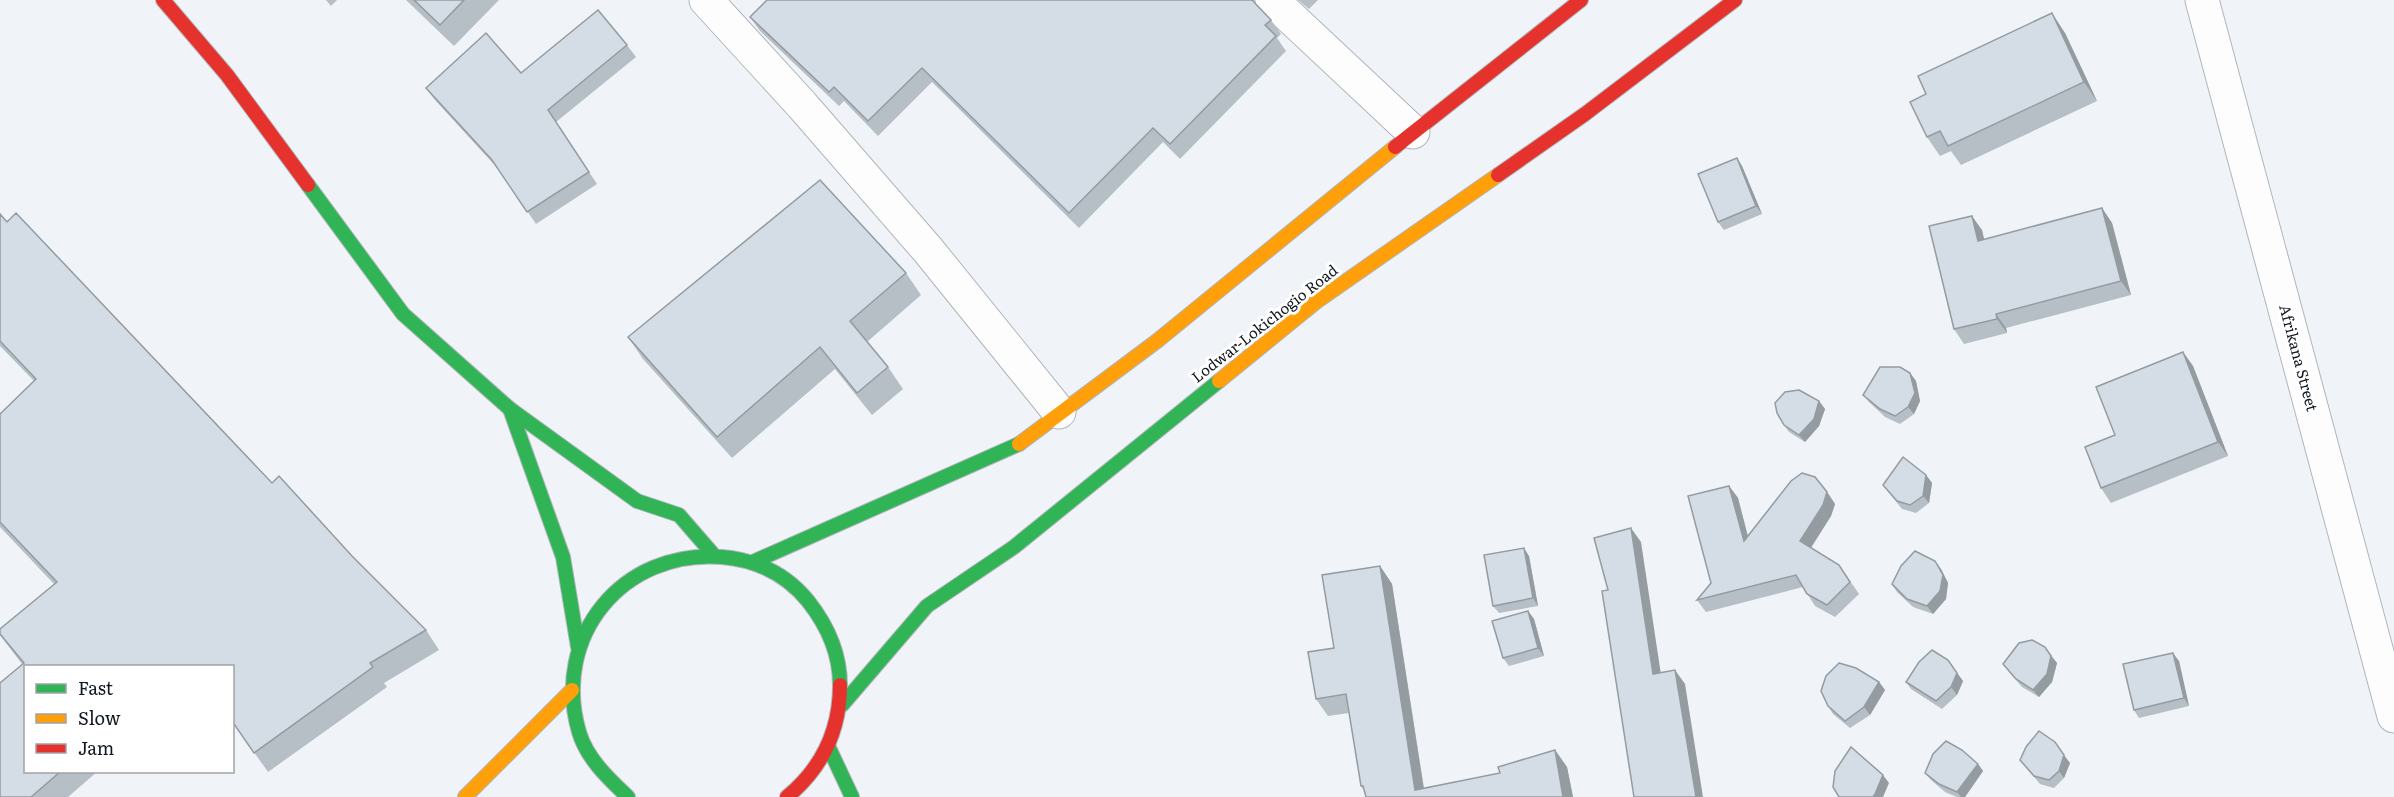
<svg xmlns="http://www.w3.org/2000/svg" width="2394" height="797" viewBox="0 0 2394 797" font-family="Literata,serif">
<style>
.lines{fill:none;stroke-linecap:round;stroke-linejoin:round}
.street-casing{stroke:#b0b5ba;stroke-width:35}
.fast-casing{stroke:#b0b5ba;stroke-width:16}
.slow-casing{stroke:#b0b5ba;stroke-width:16}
.jam-casing{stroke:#b0b5ba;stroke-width:16}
.street{stroke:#fdfdfe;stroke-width:33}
.fast{stroke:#30b455;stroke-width:14}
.slow{stroke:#ff9f0a;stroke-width:14}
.jam{stroke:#e5322d;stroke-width:14}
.wall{fill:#b6bec6}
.shaded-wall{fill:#949ba1}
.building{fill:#d4dde6;stroke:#949ba1;stroke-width:1.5}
.labels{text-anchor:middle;stroke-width:6;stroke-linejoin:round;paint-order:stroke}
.street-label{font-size:15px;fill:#12181f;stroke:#fff}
</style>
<rect width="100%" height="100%" fill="#f0f4f8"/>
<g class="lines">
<g class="street-casing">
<g id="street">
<path d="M706 0 802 105 928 250 1059 412"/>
<path d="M1272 0 1413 132"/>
<path d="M2202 0 2394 716"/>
</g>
</g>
<g class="fast-casing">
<g id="fast">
<path d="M308 185 403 314 510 409 637 501 679 515 712 553"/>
<path d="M510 409 563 557 578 647"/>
<path d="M755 561 1019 444"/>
<path d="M842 705 927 606 1014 547 1219 381"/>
<path d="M829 748 852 797"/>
<path d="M628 797C609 779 587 759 579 732 551 636 623 549 722 557 757 560 786 574 808 601 827 625 840 654 840 685"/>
</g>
</g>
<g class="slow-casing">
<g id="slow">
<path d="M1219 381 1316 302 1498 175"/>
<path d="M1019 444 1157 341 1395 147"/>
<path d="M465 797 572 690"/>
</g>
</g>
<g class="jam-casing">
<g id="jam">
<path d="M163 0 227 75 308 185"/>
<path d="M1395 147 1581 0"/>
<path d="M1498 175 1585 114 1735 0"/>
<path d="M787 797C822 768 840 731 840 685"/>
</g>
</g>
<use href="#street" class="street"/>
<use href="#fast" class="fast"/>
<use href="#slow" class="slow"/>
<use href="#jam" class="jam"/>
</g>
<g class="wall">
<path d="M326 0H337L331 6Z"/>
<path d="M406 0H499L454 46Z"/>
<path d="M767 0H1254V2L1271 20 1281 34 1277 38 1286 51 1180 159 1163 142 1079 228 932 82 878 136 844 101 839 106 760 31 750 17Z"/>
<path d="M1298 0H1318L1309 9Z"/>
<path d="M2065 33 2097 101 1961 165 1951 151 1940 156 1927 137Z"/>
<path d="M627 45 636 57 556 122 597 184 536 224 500 171 435 100 426 88 521 73Z"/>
<path d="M1737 158 1742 166 1762 214 1724 230 1718 222Z"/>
<path d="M2102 208 2112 223 2131 295 2006 328 2007 333 1964 344 1954 329 1982 230 1984 240Z"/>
<path d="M0 214 272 483 352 556 426 630 439 650 384 683 387 687 268 772 232 721V666H26V771H98L68 797H0L22 664 0 635 54 584 0 527V414L34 381 0 346Z"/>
<path d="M906 273 921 295 867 342 888 367 903 389 872 415 835 369 732 458 643 359 628 337Z"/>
<path d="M2183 352 2193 366 2228 456 2111 503 2101 488 2115 435Z"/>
<path d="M1910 373 1916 381 1920 401 1914 414 1900 424 1885 417 1869 402 1863 395Z"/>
<path d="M1819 401 1825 409 1819 426 1805 442 1789 432 1784 425Z"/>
<path d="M1926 475 1932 483 1929 503 1916 513 1902 509 1883 485Z"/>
<path d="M1729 486 1738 498 1748 536 1827 492 1835 504 1831 516 1811 548 1839 565 1859 594 1835 617 1815 606 1803 587 1706 612 1697 600 1711 583Z"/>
<path d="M1529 556 1538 606 1499 613 1493 606Z"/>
<path d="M1380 566 1392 584 1424 788 1500 773 1555 750 1567 767 1573 797H1366L1365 792 1361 786 1349 713 1328 716 1316 699 1334 648Z"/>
<path d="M1941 569 1948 583 1946 599 1933 614 1913 607 1897 592 1892 584Z"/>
<path d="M1528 611 1534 619 1544 656 1509 666 1503 658Z"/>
<path d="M2045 647 2057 663 2052 682 2039 697 2022 687 2009 672 2003 664Z"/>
<path d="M1948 660 1963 681 1957 695 1942 709 1911 689 1906 682Z"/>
<path d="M2179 661 2189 706 2139 718 2134 710Z"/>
<path d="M1879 682 1885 690 1870 715 1850 728 1833 714 1828 706Z"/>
<path d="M2020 760 2070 763 2064 778 2054 788 2040 784Z"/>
<path d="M1978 764 1983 771 1965 797H1957L1945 792 1931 780 1925 773Z"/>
</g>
<g class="shaded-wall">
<path d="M2052 13 2065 33 2097 101 2084 82Z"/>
<path d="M1737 158 1742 166 1762 214 1756 206Z"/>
<path d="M2102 208 2112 223 2131 295 2121 281Z"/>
<path d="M1972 216 1982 230 1988 256 1978 241Z"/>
<path d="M1996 314 2006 328 2007 333 1997 319Z"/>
<path d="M2183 352 2193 366 2228 456 2218 442Z"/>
<path d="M1910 373 1916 381 1920 401 1914 414 1908 407Z"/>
<path d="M1819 401 1825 409 1819 426 1805 442 1799 435Z"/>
<path d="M1926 475 1932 483 1929 503 1923 496Z"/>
<path d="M1729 486 1738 498 1752 553 1744 541Z"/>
<path d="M1827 492 1835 504 1831 516 1808 552 1800 541Z"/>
<path d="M1631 528 1641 542 1663 688 1653 674Z"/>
<path d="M1524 548 1529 556 1538 606 1533 598Z"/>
<path d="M1935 561 1941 569 1948 583 1946 599 1933 614 1927 606Z"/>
<path d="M1380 566 1392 584 1425 797 1415 790Z"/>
<path d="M1528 611 1534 619 1544 656 1538 648Z"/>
<path d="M2173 653 2179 661 2189 706 2184 698Z"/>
<path d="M2051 656 2057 663 2052 682 2039 697 2033 690Z"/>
<path d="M1675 670 1685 684 1703 797H1696Z"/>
<path d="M1957 673 1963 681 1957 695 1951 687Z"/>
<path d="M1879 682 1885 690 1870 715 1864 707Z"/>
<path d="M1555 750 1567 767 1573 797H1563Z"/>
<path d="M2064 755 2070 763 2064 778 2059 771Z"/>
<path d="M1978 764 1983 771 1965 797H1961L1957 792Z"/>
<path d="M1883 775 1889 783 1883 797H1873Z"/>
</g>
<g class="building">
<path d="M414 0H464L440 25Z"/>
<path d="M767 0H1252L1271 20 1265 25 1276 36 1170 144 1153 128 1069 213 922 68 868 121 834 87 829 92 750 17Z"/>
<path d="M598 10 627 45 548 110 589 172 527 212 492 160 426 88 486 33 521 73Z"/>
<path d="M2052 13 2084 82 1948 146 1940 131 1927 137 1910 102 1926 94 1918 76Z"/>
<path d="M1737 158 1756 206 1718 222 1698 174Z"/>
<path d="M820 180 906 273 850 321 888 367 857 393 820 347 717 437 628 337Z"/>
<path d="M2102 208 2121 281 1996 314 1997 319 1954 329 1929 226 1972 216 1978 241Z"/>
<path d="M16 213 272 483 279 476 352 556 426 630 370 663 373 667 254 753 232 721V666H26V771H61L31 797H0V683L24 663 0 634V629L57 582 0 522V414L36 379 0 341V214L7 222Z"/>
<path d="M2183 352 2218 442 2101 488 2085 447 2115 435 2096 387Z"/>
<path d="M1880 367H1900L1910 373 1915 393 1908 407 1895 416 1880 409 1863 395Z"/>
<path d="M1799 390 1819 401 1814 419 1799 435 1784 425 1777 413 1775 403 1785 392Z"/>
<path d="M1903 457 1926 475 1923 496 1910 505 1897 501 1883 485Z"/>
<path d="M1802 473 1815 477 1827 492 1823 505 1800 541 1839 565 1850 582 1827 605 1807 594 1796 575 1697 600 1711 583 1688 496 1729 486 1744 541 1791 481Z"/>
<path d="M1631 528 1653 674 1675 670 1696 797H1634L1602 591 1608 590 1594 538Z"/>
<path d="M1524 548 1533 598 1493 606 1484 555Z"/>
<path d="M1915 551 1935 561 1943 575 1940 591 1927 606 1907 599 1892 584 1901 566Z"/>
<path d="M1380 566 1415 790 1500 773 1498 767 1555 750 1563 797H1366L1363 786H1361L1346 694 1316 699 1308 652 1334 648 1322 575Z"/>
<path d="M1528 611 1538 648 1503 658 1492 621Z"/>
<path d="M2032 640 2045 647 2051 656 2047 674 2033 690 2016 679 2003 664 2019 643Z"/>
<path d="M1932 650 1948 660 1957 673 1951 687 1936 701 1906 682 1919 662Z"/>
<path d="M2173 653 2184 698 2134 710 2123 664Z"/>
<path d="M1839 663 1856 668 1879 682 1864 707 1845 721 1828 706 1821 691 1826 676Z"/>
<path d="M2039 731 2055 742 2064 755 2059 771 2049 780 2034 776 2020 760 2026 747Z"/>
<path d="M1946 741 1962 750 1978 764 1957 792 1939 784 1925 773 1933 754Z"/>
<path d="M1851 747 1883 775 1875 794 1873 797H1839L1833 787 1835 771Z"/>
</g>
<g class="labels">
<g class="street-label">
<text transform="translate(1265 324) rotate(-38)" y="5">Lodwar-Lokichogio Road</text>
<text transform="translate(2298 358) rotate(75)" y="5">Afrikana Street</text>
</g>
</g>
<rect x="24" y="665" width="210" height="108" fill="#ffffff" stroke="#a0a3a5" stroke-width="1.5"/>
<rect x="36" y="684" width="30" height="9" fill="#30b455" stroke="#a0a3a5" stroke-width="1.5"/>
<text x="78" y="695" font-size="18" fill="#12181f">Fast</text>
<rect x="36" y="714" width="30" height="9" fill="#ff9f0a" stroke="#a0a3a5" stroke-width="1.5"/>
<text x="78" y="725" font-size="18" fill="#12181f">Slow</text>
<rect x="36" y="744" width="30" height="9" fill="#e5322d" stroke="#a0a3a5" stroke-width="1.5"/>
<text x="78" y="755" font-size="18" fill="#12181f">Jam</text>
</svg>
